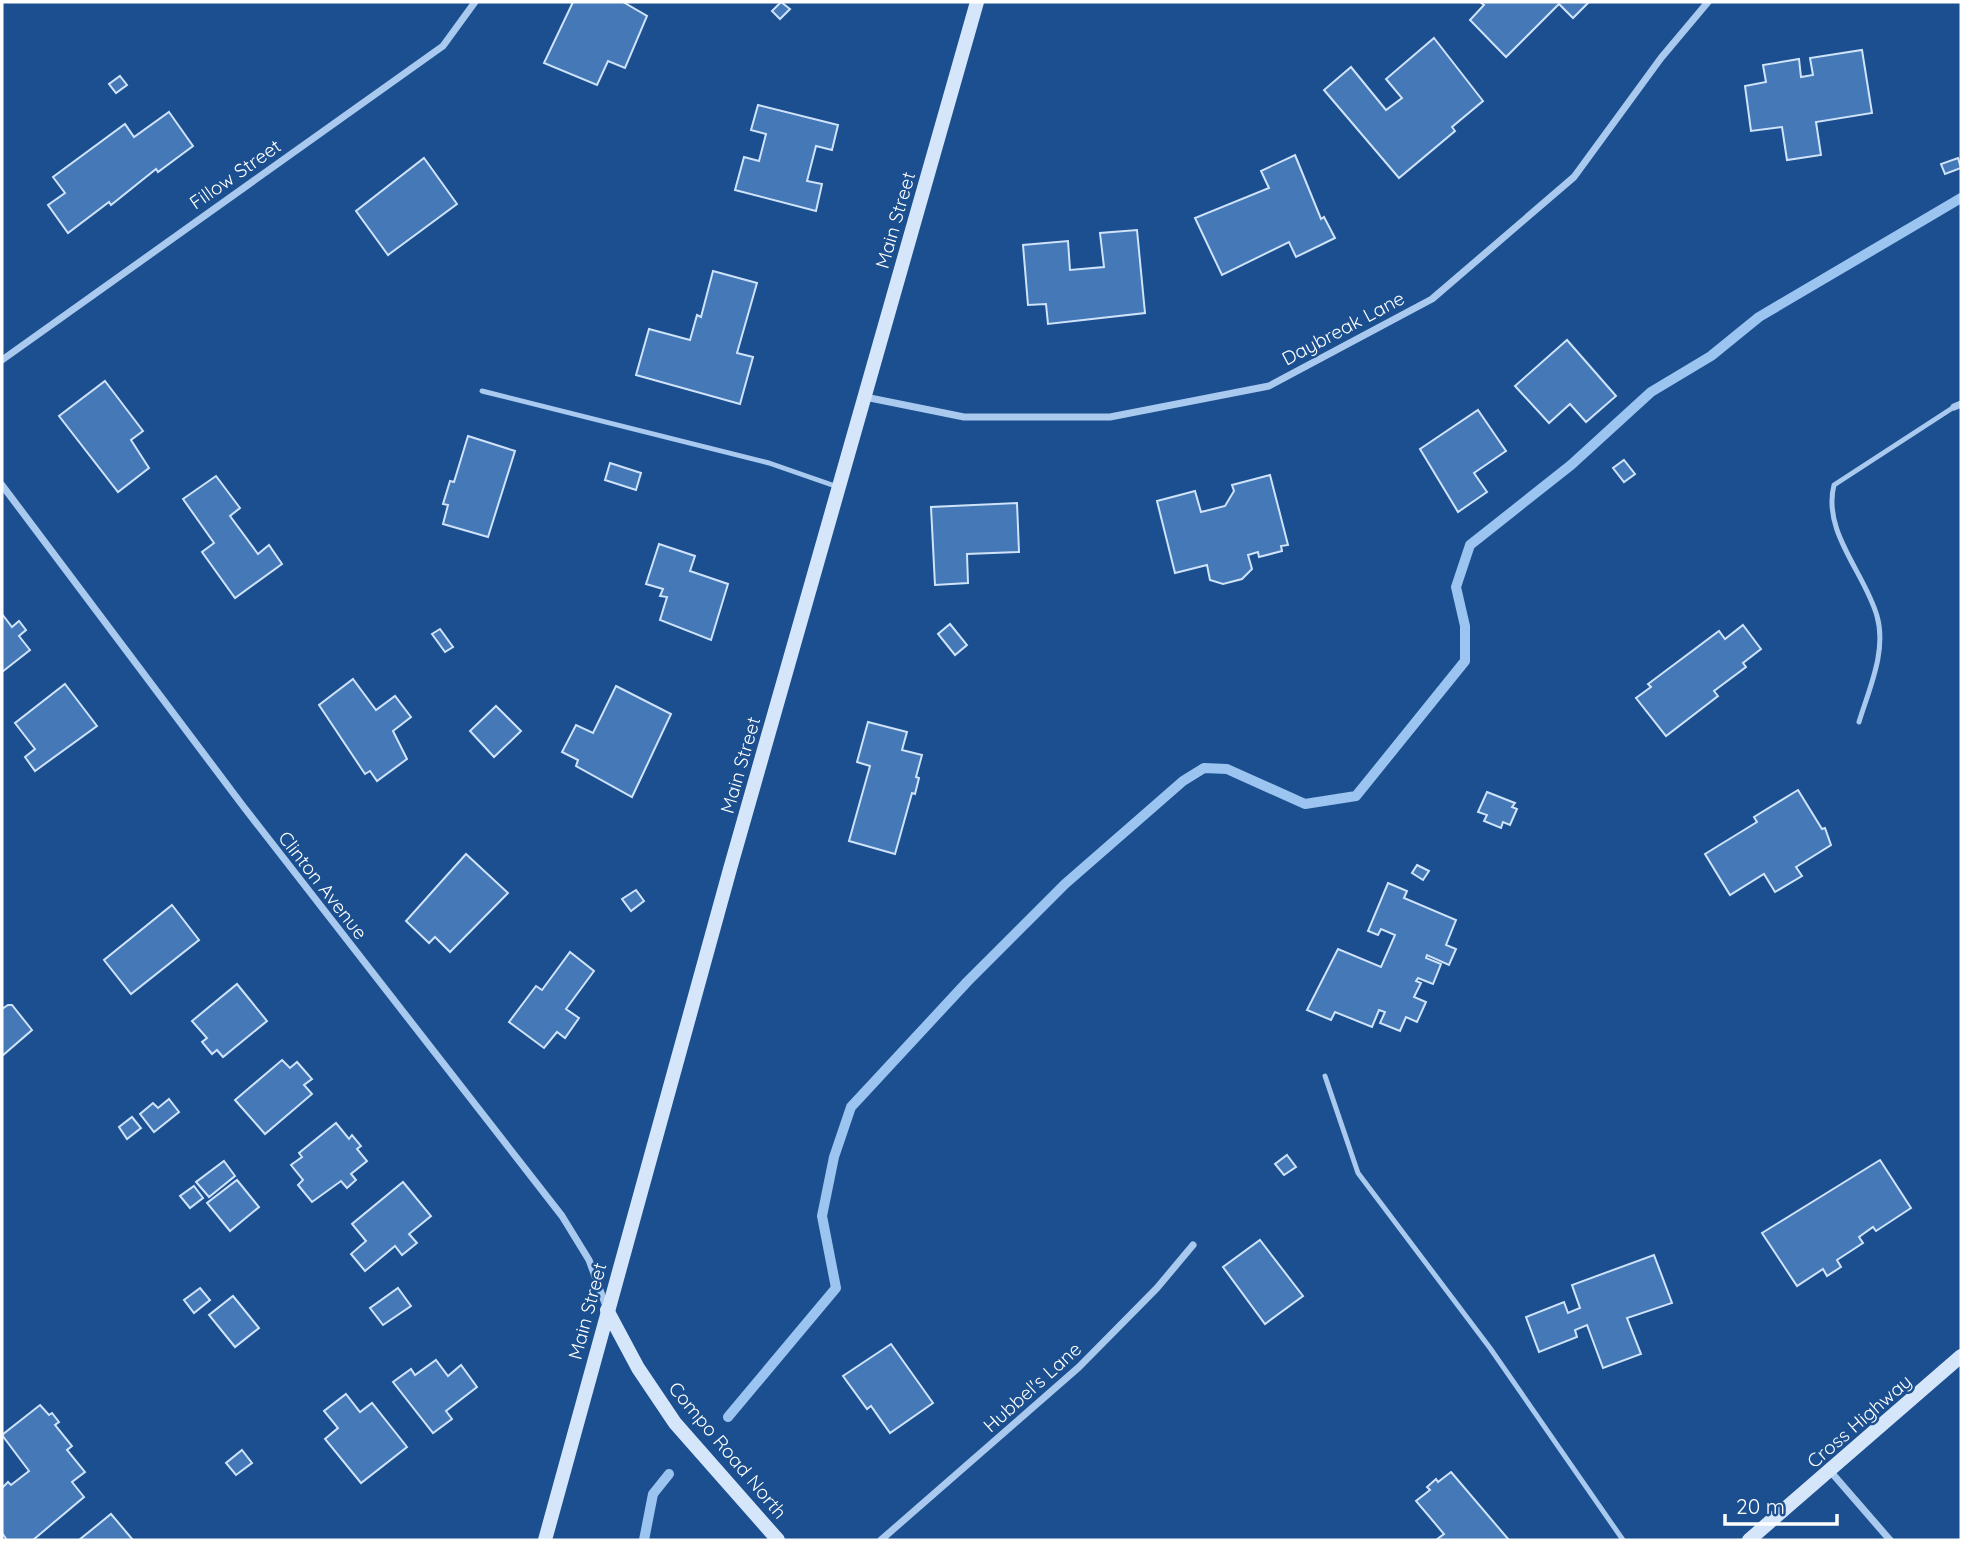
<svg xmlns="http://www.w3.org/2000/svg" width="1963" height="1542" viewBox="0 0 1963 1542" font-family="Quicksand,sans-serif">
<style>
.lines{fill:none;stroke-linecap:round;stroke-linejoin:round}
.stream{stroke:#9cc4f0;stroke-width:10}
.building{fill:#4478b7;stroke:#cfe3fa;stroke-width:2}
.lane{stroke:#a9c9ee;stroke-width:5}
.street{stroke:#a9c9ee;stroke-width:7}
.secondary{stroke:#d6e6fa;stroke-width:14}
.labels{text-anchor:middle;stroke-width:5;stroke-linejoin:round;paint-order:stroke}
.street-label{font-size:19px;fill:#fff;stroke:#1b4f8f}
</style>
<rect width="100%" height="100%" fill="#1b4f8f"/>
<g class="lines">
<g class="stream">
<path d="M728 1417 836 1288 822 1216 834 1157 851 1107 967 982 1065 884 1183 781 1204 768 1227 769 1305 804 1356 796 1465 661V626L1456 587 1470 545 1571 465 1651 392 1711 356 1759 317 1961 198"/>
<path d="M644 1540 653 1494 669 1474"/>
</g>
</g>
<g class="building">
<path d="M573 2H623L647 16 625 68 608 61 597 85 544 63Z"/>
<path d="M781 2 790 9 780 19 772 11Z"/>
<path d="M1480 2H1589L1573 18 1559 4 1506 57 1470 20 1484 5Z"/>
<path d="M1434 38 1483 101 1452 127 1455 131 1399 178 1324 90 1351 67 1386 110 1402 98 1386 79Z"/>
<path d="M1862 50 1872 113 1816 122 1821 155 1787 160 1782 127 1751 131 1745 86 1766 82 1763 65 1799 59 1801 77 1813 75 1810 58Z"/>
<path d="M120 76 127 85 116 93 109 84Z"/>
<path d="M758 105 838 125 832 150 816 146 807 181 822 184 816 211 735 190 744 157 759 161 766 134 751 130Z"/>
<path d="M169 112 193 146 158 172 156 169 111 205 109 202 68 233 48 205 65 193 53 177 125 124 134 137Z"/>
<path d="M1295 155 1321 219 1324 217 1335 238 1296 257 1289 242 1222 275 1195 218 1269 188 1261 171Z"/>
<path d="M424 158 457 204 388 255 356 211Z"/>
<path d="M1958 158 1961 168 1945 174 1941 164Z"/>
<path d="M1137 230 1145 313 1048 324 1046 304 1028 305 1023 245 1068 241 1070 270 1104 267 1100 233Z"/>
<path d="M713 271 757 283 737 353 753 357 740 404 636 375 649 329 690 340 697 315 701 317Z"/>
<path d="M1567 340 1616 396 1586 422 1570 404 1549 423 1515 386Z"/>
<path d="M105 381 143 431 131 440 149 468 118 492 59 416Z"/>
<path d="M1478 410 1506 451 1474 473 1487 492 1458 512 1420 449Z"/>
<path d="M468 436 515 451 488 537 443 524 448 505 443 504 450 481 454 482Z"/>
<path d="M1624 460 1635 474 1624 482 1613 468Z"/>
<path d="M610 463 641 473 636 490 605 480Z"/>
<path d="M1270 475 1288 545 1281 546 1282 551 1259 557 1258 552 1248 555 1252 569 1242 579 1223 584 1210 580 1207 565 1175 573 1157 501 1195 491 1201 512 1225 506 1234 491 1232 485Z"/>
<path d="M216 476 240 508 230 516 258 554 269 545 282 564 235 598 202 552 214 543 183 499Z"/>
<path d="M1017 503 1019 552 967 554 968 583 935 585 931 507Z"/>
<path d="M659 544 695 556 690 571 728 584 711 640 660 620 667 597 660 596 663 589 646 584Z"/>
<path d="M2 614 12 627 19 621 26 630 19 636 30 650 2 672Z"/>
<path d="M950 624 967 645 955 655 938 634Z"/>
<path d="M1743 625 1761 649 1743 663 1746 667 1714 691 1718 696 1666 736 1636 698 1651 687 1648 684 1719 631 1725 639Z"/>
<path d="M440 629 453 647 445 652 432 634Z"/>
<path d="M353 679 376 710 395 696 411 717 393 731 407 759 377 781 370 771 365 774 319 705Z"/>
<path d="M65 684 97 726 35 771 25 757 35 749 15 723Z"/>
<path d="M616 686 671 714 632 797 576 766 578 760 562 752 576 725 593 733Z"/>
<path d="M496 706 521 731 494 757 470 731Z"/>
<path d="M868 722 907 732 902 750 922 755 916 777 919 778 915 794 912 793 895 854 849 841 870 766 857 762Z"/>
<path d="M1798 790 1822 829 1825 828 1831 845 1796 867 1802 876 1775 892 1764 874 1730 895 1705 854 1757 822 1754 817Z"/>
<path d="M1487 792 1515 803 1512 807 1517 809 1510 825 1503 822 1501 828 1484 821 1487 815 1478 812Z"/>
<path d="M466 854 508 893 450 952 435 937 429 943 406 921Z"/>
<path d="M1417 865 1429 871 1423 880 1412 873Z"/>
<path d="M1388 883 1407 891 1404 898 1456 920 1446 945 1456 949 1449 965 1427 955 1426 958 1441 964 1433 984 1418 978 1416 981 1421 983 1414 997 1426 1002 1417 1022 1406 1017 1400 1031 1380 1023 1385 1012 1379 1010 1372 1027 1335 1012 1331 1020 1307 1010 1338 949 1381 967 1395 935 1381 929 1378 935 1368 931Z"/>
<path d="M636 890 644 901 631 911 622 899Z"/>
<path d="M172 905 199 940 131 994 104 960Z"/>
<path d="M570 952 594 971 566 1009 579 1018 565 1038 557 1032 544 1048 509 1022 536 986 542 990Z"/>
<path d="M237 984 267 1021 223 1057 217 1050 212 1054 202 1042 207 1038 192 1021Z"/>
<path d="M8 1005H12L32 1030 2 1056V1009Z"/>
<path d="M282 1060 290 1068 297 1062 312 1079 304 1085 312 1094 265 1134 235 1100Z"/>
<path d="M169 1099 179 1112 154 1132 140 1114 153 1103 158 1108Z"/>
<path d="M132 1117 141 1128 127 1139 119 1127Z"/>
<path d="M336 1123 349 1139 352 1135 361 1146 357 1149 367 1161 351 1174 356 1180 347 1188 341 1181 312 1202 298 1185 303 1180 291 1165 302 1157 299 1153Z"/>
<path d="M1287 1155 1296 1167 1284 1175 1275 1164Z"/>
<path d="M1880 1160 1911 1208 1876 1231 1873 1227 1859 1237 1863 1243 1837 1260 1841 1267 1827 1276 1823 1269 1797 1286 1762 1233Z"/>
<path d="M224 1161 235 1176 209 1197 196 1182Z"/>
<path d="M237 1180 259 1207 230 1231 207 1203Z"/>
<path d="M403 1182 431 1216 409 1234 417 1243 402 1255 395 1246 365 1271 351 1254 366 1241 352 1224Z"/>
<path d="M194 1186 203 1198 190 1208 180 1196Z"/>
<path d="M1260 1240 1303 1296 1265 1324 1223 1267Z"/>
<path d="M1654 1255 1672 1303 1627 1318 1641 1354 1603 1368 1587 1325 1575 1330 1577 1337 1539 1352 1526 1317 1564 1302 1568 1313 1580 1308 1572 1285Z"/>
<path d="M200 1288 210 1300 194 1313 184 1300Z"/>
<path d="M398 1288 411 1306 383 1325 370 1308Z"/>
<path d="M233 1296 259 1328 235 1347 209 1315Z"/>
<path d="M891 1344 933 1403 890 1433 871 1406 867 1409 843 1376Z"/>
<path d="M436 1360 448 1376 461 1365 477 1387 446 1411 452 1419 433 1433 393 1382 411 1369 415 1375Z"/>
<path d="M346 1394 360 1412 372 1403 407 1447 361 1483 325 1439 338 1428 324 1411Z"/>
<path d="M40 1405 49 1415 52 1413 59 1422 55 1425 72 1446 67 1450 85 1472 72 1482 84 1497 33 1540H7L2 1533V1488L8 1482 11 1485 29 1471 2 1435Z"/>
<path d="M242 1450 252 1463 236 1475 226 1463Z"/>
<path d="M1451 1472 1509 1540H1436L1444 1534 1416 1501 1430 1490 1427 1487 1436 1479 1438 1482Z"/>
<path d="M111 1514 133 1540H79Z"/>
</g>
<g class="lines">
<g class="lane">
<path d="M482 391 769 463 838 487"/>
<path d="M1859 722C1869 689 1887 651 1877 616 1865 573 1822 532 1834 485L1954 407"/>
<path d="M1325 1076 1358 1173 1490 1348 1623 1540"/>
</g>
<g class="street">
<path d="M2 360 443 46 475 2"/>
<path d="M865 397 964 417H1110L1269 386 1432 299 1574 177 1661 58 1708 2"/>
<path d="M1954 407 1961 404"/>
<path d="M2 485 243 806 562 1216 589 1260 607 1309"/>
<path d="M1831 1472 1890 1540"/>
<path d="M881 1540 1079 1367 1157 1288 1193 1245"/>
</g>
<g class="secondary">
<path d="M607 1310 638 1368 675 1423 778 1540"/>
<path d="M545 1540 730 869 977 2"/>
<path d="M1749 1540 1961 1356"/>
</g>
</g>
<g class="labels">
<g class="street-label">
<text transform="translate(235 174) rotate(-35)" y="7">Fillow Street</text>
<text transform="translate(895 220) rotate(-74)" y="7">Main Street</text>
<text transform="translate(1343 328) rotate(-28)" y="7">Daybreak Lane</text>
<text transform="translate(740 765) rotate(-74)" y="7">Main Street</text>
<text transform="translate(323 885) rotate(52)" y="7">Clinton Avenue</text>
<text transform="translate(587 1311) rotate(-75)" y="7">Main Street</text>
<text transform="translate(1032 1387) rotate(-42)" y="7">Hubbel's Lane</text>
<text transform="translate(1859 1421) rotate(-41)" y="7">Cross Highway</text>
<text transform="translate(728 1450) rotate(50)" y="7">Compo Road North</text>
</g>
</g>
<rect width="1963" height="1542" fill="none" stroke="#ffffff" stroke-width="7"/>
<path d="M1725 1514v10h112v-10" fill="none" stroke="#ffffff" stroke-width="3.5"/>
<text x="1736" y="1514" font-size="21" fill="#ffffff" stroke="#1b4f8f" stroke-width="5" paint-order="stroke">20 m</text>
</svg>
